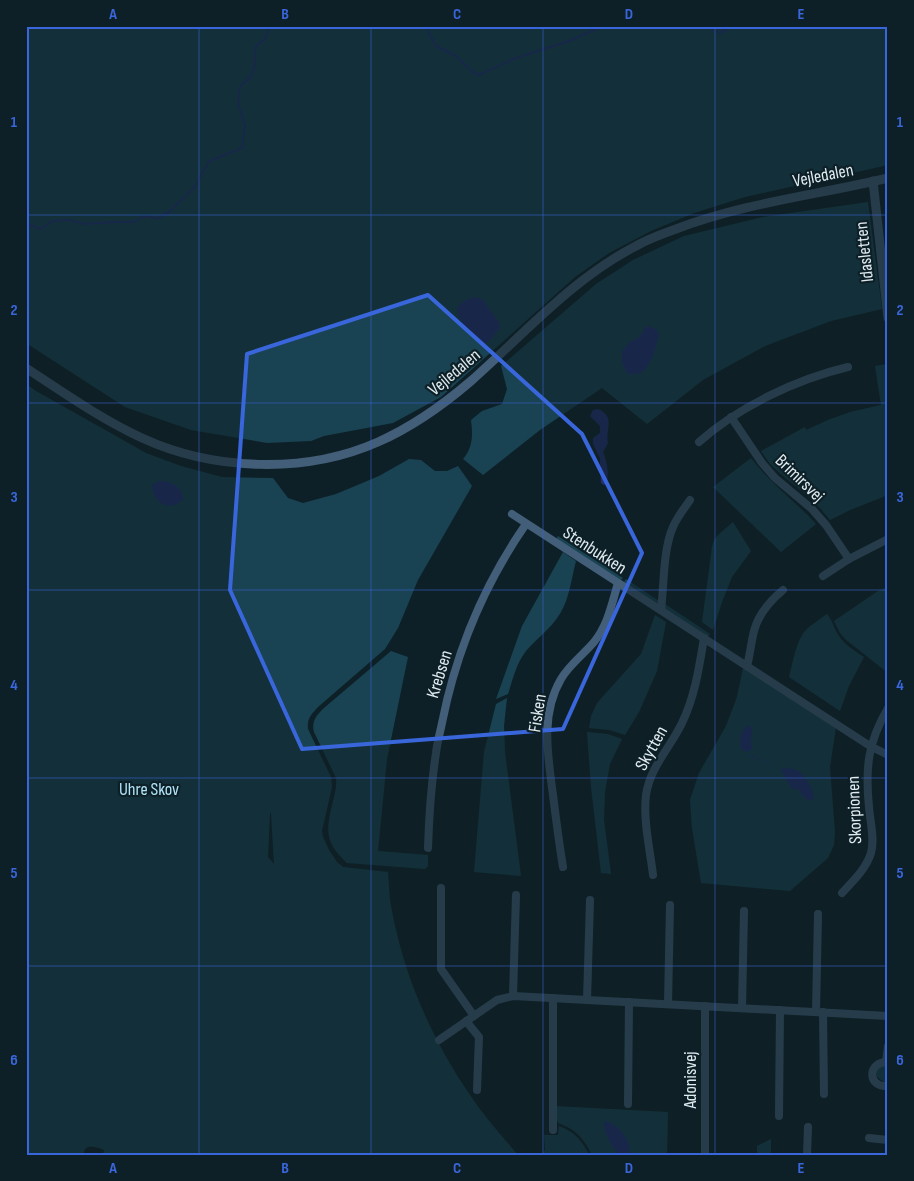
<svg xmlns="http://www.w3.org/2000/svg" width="914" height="1181" viewBox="0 0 914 1181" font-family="'Sofia Sans Condensed',sans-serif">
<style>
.green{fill:#194352;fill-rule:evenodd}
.water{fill:#243074}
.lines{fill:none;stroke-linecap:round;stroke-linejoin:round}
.stream{stroke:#243074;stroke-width:2}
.minor{stroke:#435e78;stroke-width:8}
.tertiary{stroke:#435e78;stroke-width:9}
.marked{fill:none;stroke:#3a66dc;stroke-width:4;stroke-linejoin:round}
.grid{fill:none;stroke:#3a66dc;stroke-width:1;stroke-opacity:0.55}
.labels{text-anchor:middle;stroke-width:4.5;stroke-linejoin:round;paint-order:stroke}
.street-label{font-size:18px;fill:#e0ebf0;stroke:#0e2027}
.park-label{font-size:18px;fill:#b1e4f8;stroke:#0e2027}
.neatline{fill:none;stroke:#3a66dc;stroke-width:2}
.grid-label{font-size:16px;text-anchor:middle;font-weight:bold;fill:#3a66dc}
</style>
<rect width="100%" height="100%" fill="#0e2027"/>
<g class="green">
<path d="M26 26H888V165L745 197 694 213 651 231 609 253 575 277 441 397 393 423 324 436 311 441 267 443 191 430 125 407 26 343Z"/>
<path d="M868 202 882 309 831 321 765 346 703 380 647 424 602 388 540 430 483 475 463 459C473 447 473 435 471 420L482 411 502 404 507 389 501 366 596 284 633 260 684 236 763 217Z"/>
<path d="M888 364V495L850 510 830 520 820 508 810 498 782 475 770 464 761 451 805 427 806 430 828 420 850 412 881 405 875 366Z"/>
<path d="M26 384 36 391 146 453 181 466 222 477 273 478 288 498 303 503 336 494 379 476 409 459 421 460 435 471H447L458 466 472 486 418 580 398 628 385 649 318 707C311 715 307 718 308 729L331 777 332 787 322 831 323 837 329 850 337 862 343 867 388 872C389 883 389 895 391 906 403 974 431 1038 470 1095 483 1115 502 1136 518 1155H103L104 1150C100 1148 90 1145 86 1148 84 1150 84 1152 83 1155H26ZM270 813H271L274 864 268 857Z"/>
<path d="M751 458C770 483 795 501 816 524L781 552 713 487Z"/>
<path d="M733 522 751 551 732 577 722 602 713 630 702 622 712 547 714 540 718 535Z"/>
<path d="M558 536 623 578 621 580 556 539Z"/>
<path d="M563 552 576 561C572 576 570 593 564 606 556 625 539 636 526 651 516 664 513 679 508 694L496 699 522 626Z"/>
<path d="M626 579 659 601V603L657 604 624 582Z"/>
<path d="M888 587V673L845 639 840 633 834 621 878 591Z"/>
<path d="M665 604 710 634 708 637 665 609Z"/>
<path d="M827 614C833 621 834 629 839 636 845 645 855 651 864 657L849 686 840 711 789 677C793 663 796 639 807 629 813 623 821 619 827 614Z"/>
<path d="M655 615 666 622 657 671 639 712 625 735 609 730 589 728 591 716 597 703 641 654Z"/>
<path d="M391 651 408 657 387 759 378 851 428 855V866L425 869 347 863C324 842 326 830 333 801 335 793 337 786 336 778L314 732C311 721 317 715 324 708Z"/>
<path d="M743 668 836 727 830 767 835 833 834 845 828 858 790 891 701 883 692 828 690 800 699 773 726 726 737 697Z"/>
<path d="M507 698 504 726 505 752 521 876 474 872 484 752 496 704Z"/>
<path d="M587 732 608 734 622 739 610 764 605 792 604 820 611 874 601 873 591 787Z"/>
<path d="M884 1065 888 1066V1081L884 1082 877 1077C875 1071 878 1068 884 1065Z"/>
<path d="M554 1106 668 1112 667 1155H592C583 1138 577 1130 558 1123V1121L554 1122Z"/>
<path d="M559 1126C576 1133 580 1139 590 1155L583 1154 582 1155H540L545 1150 544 1135H558Z"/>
<path d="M771 1139V1155H757V1146Z"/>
</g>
<g class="water">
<path d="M476 297 483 300 499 322 500 328 489 341 484 344C482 343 479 342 477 341 472 337 456 316 457 310 458 302 469 298 476 297Z"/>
<path d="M649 326 657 330 659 335C655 350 649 381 627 373L622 363V351L630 342 638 338 642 333 645 328Z"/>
<path d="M598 409C616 417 605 429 608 443L603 452C607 462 609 473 607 483L604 485 601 483 600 458 593 444V438L600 433V426L590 416 593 410Z"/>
<path d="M159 481C171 481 183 487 183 500 169 513 152 502 152 485Z"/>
<path d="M747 726H750C754 731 752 732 751 738 750 741 752 745 752 748L748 752 749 754 780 769C785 768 792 768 797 770 804 774 814 790 814 798L812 800C805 801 802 795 798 789H792L780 769 750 756 748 752 742 750C738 741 739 733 747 726Z"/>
<path d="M607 1121C620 1127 631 1139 630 1155H618C612 1146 603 1133 604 1122Z"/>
</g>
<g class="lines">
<g class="stream">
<path d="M425 26 436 46 456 56 473 72 479 75 516 58 572 40 603 26"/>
<path d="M708 26 720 33 733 26"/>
<path d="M26 223 40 229 53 221 69 220 85 224 115 222H134L143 216 151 217 156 219 169 212 194 188 209 161 242 148 245 126 238 103 240 87 251 76 254 68 256 46 265 39 270 26"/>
</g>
<g class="minor">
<path d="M731 417 762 463 775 478 812 509 826 525 849 559"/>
<path d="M699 442C738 407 797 379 848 367"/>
<path d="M512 514 870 746 888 755"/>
<path d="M823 576 849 559 888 539"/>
<path d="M661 610C664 586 663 549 673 527 677 517 684 509 690 500"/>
<path d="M747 666C750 655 751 643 754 631 758 615 770 601 783 590"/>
<path d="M428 848C429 816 431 785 436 753 437 743 440 733 442 723 456 652 485 583 526 524"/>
<path d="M563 867C559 843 556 819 553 795 548 756 540 715 561 679 569 665 583 655 594 642 608 625 612 603 618 583"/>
<path d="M653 875C650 850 643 820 646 795 650 767 670 748 682 723 695 696 699 668 704 638"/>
<path d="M441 888V969L474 1016"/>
<path d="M842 893C853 881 866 869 871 853 875 839 870 821 869 807 865 768 868 742 888 708"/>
<path d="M513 996 516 895"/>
<path d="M587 1000 590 900"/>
<path d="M668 1004 670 905"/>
<path d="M705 1006V1155"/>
<path d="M742 1008 744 911"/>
<path d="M816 1012 818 914"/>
<path d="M823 1012 824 1094"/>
<path d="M466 1021 479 1037 477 1090"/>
<path d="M439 1040 497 1000 513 996 888 1016"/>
<path d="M886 1062 888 1046"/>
<path d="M888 1062C867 1061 867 1088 888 1086"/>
<path d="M628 1104 629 1002"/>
<path d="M779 1116 780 1010"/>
<path d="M553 1130V998"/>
<path d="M869 1138 888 1140"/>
<path d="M807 1155 808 1127"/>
</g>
<g class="tertiary">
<path d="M873 181 888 318"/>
<path d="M26 368C64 393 101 419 142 438 214 471 306 474 378 442 412 427 443 405 471 381 524 334 572 279 636 246 648 239 662 234 676 229 744 203 817 195 888 178"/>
</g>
</g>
<path d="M0 0H914V1181H0ZM428 295 582 434 642 553 563 729 302 749 230 590 247 354Z" fill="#0e2027" fill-opacity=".55" fill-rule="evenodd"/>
<path class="marked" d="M428 295 582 434 642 553 563 729 302 749 230 590 247 354Z"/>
<path class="grid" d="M199 26V1155M371 26V1155M543 26V1155M715 26V1155M26 215H888M26 403H888M26 590H888M26 778H888M26 966H888"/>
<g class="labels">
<g class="street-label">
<text transform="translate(823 175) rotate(-11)" y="6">Vejledalen</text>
<text transform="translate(864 252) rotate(-96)" y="6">Idasletten</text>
<text transform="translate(454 372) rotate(-40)" y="6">Vejledalen</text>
<text transform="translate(800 478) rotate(44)" y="6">Brimirsvej</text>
<text transform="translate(595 550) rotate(33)" y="6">Stenbukken</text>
<text transform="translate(439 674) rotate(-73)" y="6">Krebsen</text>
<text transform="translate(537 713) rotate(-81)" y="6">Fisken</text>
<text transform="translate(651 748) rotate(-61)" y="6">Skytten</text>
<text transform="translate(854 810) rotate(-92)" y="6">Skorpionen</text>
<text transform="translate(690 1080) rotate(-90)" y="6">Adonisvej</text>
</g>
<g class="park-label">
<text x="149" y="795">Uhre Skov</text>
</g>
</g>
<rect width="914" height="1181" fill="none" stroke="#0e2027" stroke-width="55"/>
<rect x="28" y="28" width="858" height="1126" class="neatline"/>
<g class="grid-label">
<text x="113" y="19">A</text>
<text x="285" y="19">B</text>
<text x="457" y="19">C</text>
<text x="629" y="19">D</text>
<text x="801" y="19">E</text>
<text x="14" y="127">1</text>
<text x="900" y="127">1</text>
<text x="14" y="315">2</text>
<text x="900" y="315">2</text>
<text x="14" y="502">3</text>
<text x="900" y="502">3</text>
<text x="14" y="690">4</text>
<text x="900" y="690">4</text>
<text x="14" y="878">5</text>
<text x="900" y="878">5</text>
<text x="14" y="1065">6</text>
<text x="900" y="1065">6</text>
<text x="113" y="1173">A</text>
<text x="285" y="1173">B</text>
<text x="457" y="1173">C</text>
<text x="629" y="1173">D</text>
<text x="801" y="1173">E</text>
</g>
</svg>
